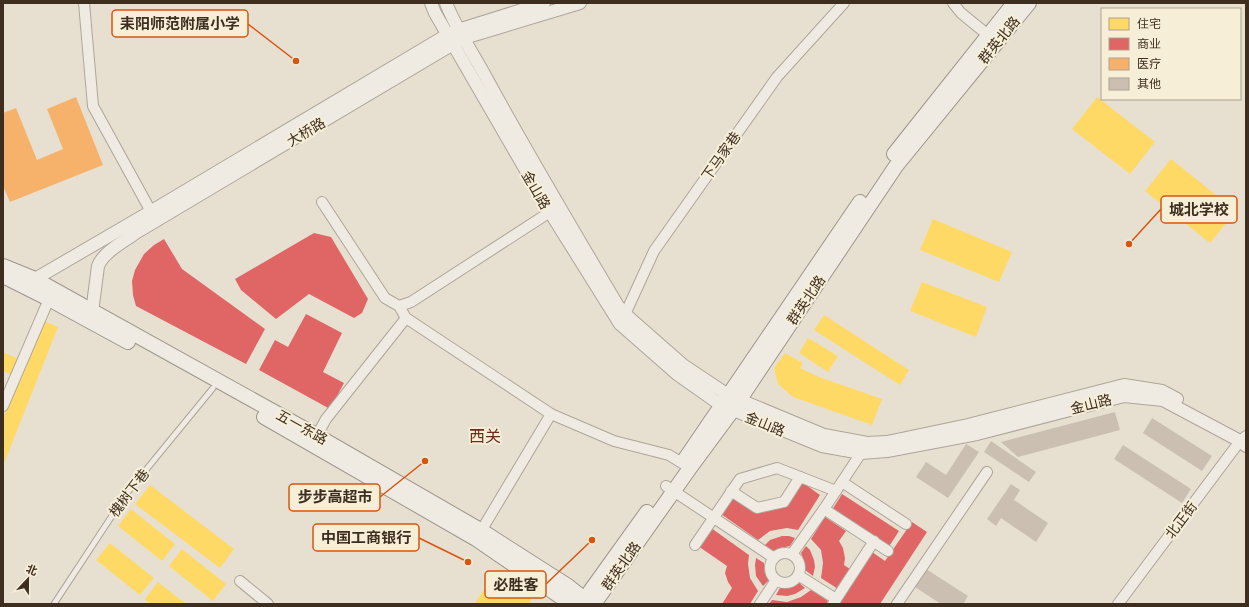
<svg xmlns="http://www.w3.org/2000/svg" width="1249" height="607" viewBox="0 0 1249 607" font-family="'Libre Baskerville','Noto Sans SC',serif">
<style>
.homes{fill:#ffd966}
.shops{fill:#e06666}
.health{fill:#f6b26b}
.building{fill:#cbbfb2}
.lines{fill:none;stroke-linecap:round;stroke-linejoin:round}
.service-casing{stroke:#ada599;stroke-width:7}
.minor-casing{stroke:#ada599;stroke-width:12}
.tertiary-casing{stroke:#ada599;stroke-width:14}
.secondary-casing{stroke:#9c958a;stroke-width:16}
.service{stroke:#efebe3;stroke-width:5}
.minor{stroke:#efebe3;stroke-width:10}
.tertiary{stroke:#efebe3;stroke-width:12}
.secondary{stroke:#efebe3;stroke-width:14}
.labels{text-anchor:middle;stroke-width:4;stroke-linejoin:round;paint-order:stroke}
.street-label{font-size:14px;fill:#3d2e20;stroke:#f7eed8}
.quarter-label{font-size:16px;fill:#6b2e1e;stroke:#f7eed8}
.leader{fill:none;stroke:#d7550e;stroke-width:1.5}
.callout-dot{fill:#d7550e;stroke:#f7eed8;stroke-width:1.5}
.callout{fill:#f7eed8;stroke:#d7550e;stroke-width:1.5}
.callout-label{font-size:15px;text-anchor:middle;font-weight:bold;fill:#3d2e20}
</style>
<rect width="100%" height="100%" fill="#e7e0d1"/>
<g class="homes">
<path d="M1097 97 1155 142 1130 174 1072 129Z"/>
<path d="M1171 159 1236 211 1210 243 1145 191Z"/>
<path d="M933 219 1012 252 999 282 920 250Z"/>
<path d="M922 282 987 307 976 337 910 311Z"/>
<path d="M824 315 909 370 900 385 814 330Z"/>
<path d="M44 321 58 327 3 466V418L21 379 3 371V352L27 363Z"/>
<path d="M808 338 838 356 828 372 799 353Z"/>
<path d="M785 353 803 363 800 368 819 377 882 399 872 425 793 397 778 384 774 368Z"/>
<path d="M150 485 234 549 220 568 135 504Z"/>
<path d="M131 509 175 544 162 561 118 526Z"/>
<path d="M110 543 154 578 140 595 96 560Z"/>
<path d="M182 549 226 584 213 601 169 566Z"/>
<path d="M495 574 530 598 531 604H474Z"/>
<path d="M158 582 186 604H151L145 599Z"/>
</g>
<g class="shops">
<path d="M314 233 331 237 368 299 362 313 354 318 309 294 276 319 241 290 235 279Z"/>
<path d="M164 239 182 269 265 329 246 364 136 306 133 295 132 281 135 270 144 254 154 245Z"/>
<path d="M306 314 342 333 323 372 344 383 330 409 259 370 275 340 288 347Z"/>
<path d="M802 482 820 495 798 530 787 528 770 531 758 540 721 514 733 496 773 508Z"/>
<path d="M842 494 899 531 888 548 832 510Z"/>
<path d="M825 517 846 531 839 541 843 548 845 558 844 565 850 569 838 589 821 578 823 563 821 550 811 539Z"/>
<path d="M912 522 927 532 880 604H837L872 552 885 561Z"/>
<path d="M711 528 749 555 748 564 750 578 758 591 750 604H722L732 588 728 582 725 573 727 566 698 546Z"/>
<path d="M782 536H789L795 538 790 546 780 548 773 553 762 548 770 540Z"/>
<path d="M806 546 810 550 814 560 815 567 813 576 805 570 803 558 801 553Z"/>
<path d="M756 558 764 563V567L765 574 769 580 763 586 756 576 755 565Z"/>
<path d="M798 582 805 588 795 594 787 596 776 595 781 586 787 587 794 586Z"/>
<path d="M811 590 828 601 826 604H769L772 600 787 602 801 597Z"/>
</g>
<path class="health" d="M76 97 103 165 10 202 3 186V113L16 108 37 160 63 149 47 109Z"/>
<g class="building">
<path d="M1115 412 1120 430 1018 457 1001 442Z"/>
<path d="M1152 418 1212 456 1202 471 1143 433Z"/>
<path d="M991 441 1036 472 1029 482 984 452Z"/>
<path d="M966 444 979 452 948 498 916 477 926 462 946 475Z"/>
<path d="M1123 445 1191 489 1182 503 1114 459Z"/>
<path d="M1011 484 1020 490 1014 500 1048 523 1036 542 1001 518 996 526 987 519Z"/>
<path d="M926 569 968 596 963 604H941L915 587Z"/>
</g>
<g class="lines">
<g class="service-casing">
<path id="service" d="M54 604 127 493 213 388"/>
</g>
<g class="minor-casing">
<g id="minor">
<path d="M84 3 93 106 154 217"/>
<path d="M953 3 961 13 988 35"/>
<path d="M322 202 385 298 399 306 406 318 551 414 614 441 669 455 690 468"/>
<path d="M399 306 411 302 550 212"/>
<path d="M622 321 654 251 777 77 844 3"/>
<path d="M3 406 49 299"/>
<path d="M321 428 326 419 406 318"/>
<path d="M842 482 906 524"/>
<path d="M666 486 774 558"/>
<path d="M731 491 757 508 784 502 800 477"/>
<path d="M824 509 888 551"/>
<path d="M478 536 551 414"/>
<path d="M695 545 740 479 777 468 836 491"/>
<circle cx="785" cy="568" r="15"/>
<path d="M792 554 824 509 865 447"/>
<path d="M798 575 836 599"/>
<path d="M240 581 268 604"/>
<path d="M760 604 776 580"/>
<path d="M833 604 874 541"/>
<path d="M897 604 987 472"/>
<path d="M1118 604 1240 441 1246 436"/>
</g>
</g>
<g class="tertiary-casing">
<g id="tertiary">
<path d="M431 3 435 13 550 212 620 324 677 374 721 405 822 446 861 453 887 451 977 434 1124 396 1163 400 1240 441 1246 446"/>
<path d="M446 3C457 31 475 56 489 83 530 158 574 232 618 306L625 314 683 365 728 395 824 435 867 443 887 442 968 425 1124 385 1162 391 1177 399"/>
<path d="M29 283 35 279 150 212 447 35 458 30 544 3"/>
<path d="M88 317 92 312 98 266C103 252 125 241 137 232L453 44 464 38 580 3"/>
</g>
</g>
<g class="secondary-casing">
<g id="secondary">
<path d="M894 154 1014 3"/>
<path d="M3 266 35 279 314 434 482 531 568 586 591 604"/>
<path d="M3 276 49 299 128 342"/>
<path d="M264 417 476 539 571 604"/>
<path d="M685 459 860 202"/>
<path d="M581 604 647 512"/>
<path d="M594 604 690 468 732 411 896 166 1029 3"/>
</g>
</g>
<use href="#service" class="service"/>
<use href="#minor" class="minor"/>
<use href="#tertiary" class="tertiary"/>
<use href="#secondary" class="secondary"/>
</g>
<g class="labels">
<g class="street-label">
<text transform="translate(999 40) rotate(-51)" y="5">群英北路</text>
<text transform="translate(306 132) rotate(-31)" y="5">大桥路</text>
<text transform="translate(721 156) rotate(-55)" y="5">下马家巷</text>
<text transform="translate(536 190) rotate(60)" y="5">金山路</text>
<text transform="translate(806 300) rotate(-56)" y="5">群英北路</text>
<text transform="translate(1091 404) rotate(-14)" y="5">金山路</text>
<text transform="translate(765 424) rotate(22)" y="5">金山路</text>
<text transform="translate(302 427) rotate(29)" y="5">五一东路</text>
<text transform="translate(129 493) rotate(-53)" y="5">槐树下巷</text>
<text transform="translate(1181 520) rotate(-53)" y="5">北正街</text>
<text transform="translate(621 566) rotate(-55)" y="5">群英北路</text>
</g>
<g class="quarter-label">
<text x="485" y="442">西关</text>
</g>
</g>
<path class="leader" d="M296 61L248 24M1129 244L1161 209M425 461L380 497M468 562L419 538M592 540L546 584"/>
<g class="callout-dot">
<circle cx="296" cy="61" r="4"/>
<circle cx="1129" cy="244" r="4"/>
<circle cx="425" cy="461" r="4"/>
<circle cx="468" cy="562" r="4"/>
<circle cx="592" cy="540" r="4"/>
</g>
<g class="callout">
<rect x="112" y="10" width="136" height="27" rx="4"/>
<rect x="1161" y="196" width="76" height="27" rx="4"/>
<rect x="289" y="484" width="91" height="27" rx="4"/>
<rect x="313" y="524" width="106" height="27" rx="4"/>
<rect x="485" y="571" width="61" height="27" rx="4"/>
</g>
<g class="callout-label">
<text x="180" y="29">耒阳师范附属小学</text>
<text x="1199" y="215">城北学校</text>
<text x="335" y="502">步步高超市</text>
<text x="366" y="543">中国工商银行</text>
<text x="516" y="590">必胜客</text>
</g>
<rect width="1249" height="607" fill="none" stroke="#3d2e20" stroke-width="8"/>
<rect x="1101" y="8" width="140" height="92" fill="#f7eed8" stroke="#ada18e"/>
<rect x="1109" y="18" width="20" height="12" fill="#ffd966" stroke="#ada18e"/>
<text x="1137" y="28" font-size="12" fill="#3d2e20">住宅</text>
<rect x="1109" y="38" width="20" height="12" fill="#e06666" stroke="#ada18e"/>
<text x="1137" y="48" font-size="12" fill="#3d2e20">商业</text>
<rect x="1109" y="58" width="20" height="12" fill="#f6b26b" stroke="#ada18e"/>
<text x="1137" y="68" font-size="12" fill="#3d2e20">医疗</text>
<rect x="1109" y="78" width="20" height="12" fill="#cbbfb2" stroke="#ada18e"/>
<text x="1137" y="88" font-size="12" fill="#3d2e20">其他</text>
<g transform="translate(28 579) rotate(22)" stroke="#f7eed8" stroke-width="3" paint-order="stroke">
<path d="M0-3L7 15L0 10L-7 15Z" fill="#3d2e20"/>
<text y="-6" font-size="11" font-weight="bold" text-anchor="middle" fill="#3d2e20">北</text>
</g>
</svg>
